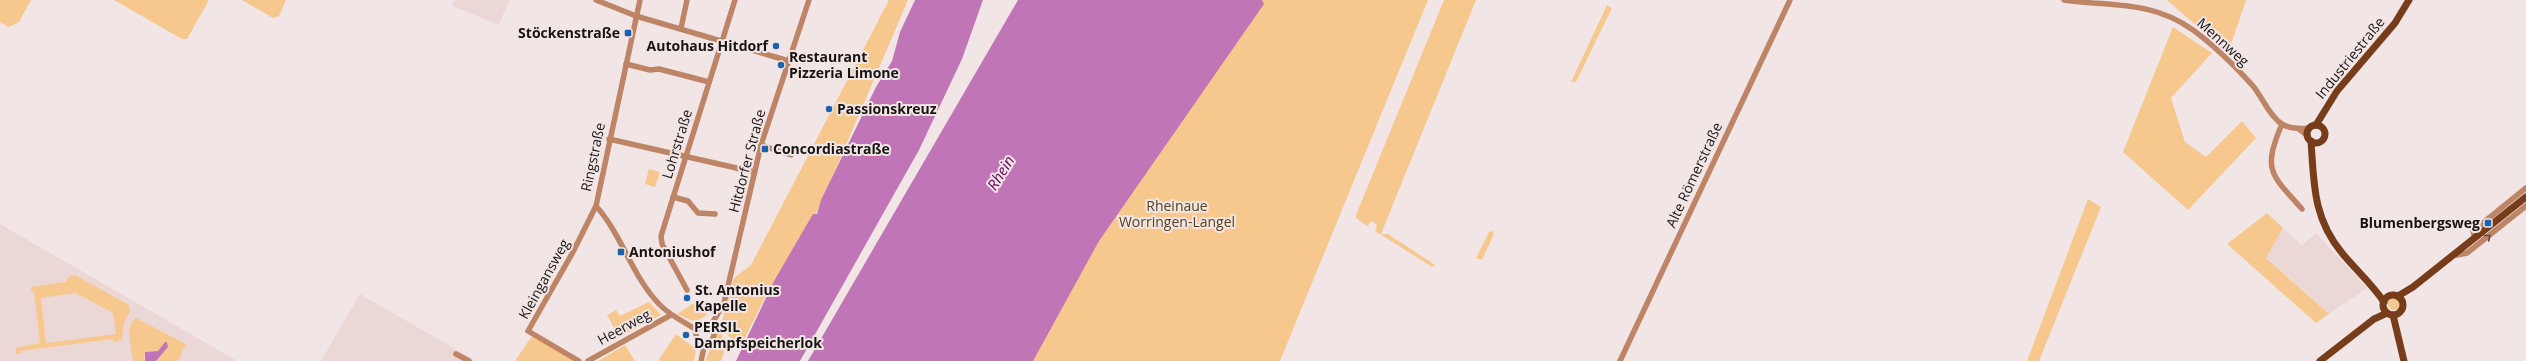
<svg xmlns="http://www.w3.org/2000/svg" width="2526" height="361" viewBox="0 0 2526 361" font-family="'Open Sans',sans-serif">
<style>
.built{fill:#ebd8d6}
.green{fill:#f6c88e;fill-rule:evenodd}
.water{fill:#c075b7}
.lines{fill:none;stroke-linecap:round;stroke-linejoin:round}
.minor{stroke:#be8466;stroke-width:5.5}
.major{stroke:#773c1a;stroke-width:7}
.oneway{stroke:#634639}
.poi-dot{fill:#1762b1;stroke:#f1e6e5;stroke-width:1.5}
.labels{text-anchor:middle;stroke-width:4;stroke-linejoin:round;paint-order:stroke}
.poi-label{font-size:14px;font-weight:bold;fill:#181414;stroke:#f1e6e5;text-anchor:start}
.street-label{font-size:14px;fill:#181414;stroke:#f1e6e5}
.park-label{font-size:14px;fill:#583e1a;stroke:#f1e6e5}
.water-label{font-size:15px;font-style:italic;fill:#680862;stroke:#f1e6e5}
</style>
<rect width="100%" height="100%" fill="#f1e6e5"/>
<g class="built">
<path d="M454 0H509L499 25 452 6Z"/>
<path d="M0 224 156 314 237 361H0Z"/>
<path d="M2283 228 2302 245 2316 233 2367 288 2329 314 2266 257Z"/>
<path d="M360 294 476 361H321Z"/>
</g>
<g class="green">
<path d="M0 0H31L19 22 9 27 0 22Z"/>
<path d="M114 0H209L187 39H182Z"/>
<path d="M242 0H286L279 16 273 18Z"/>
<path d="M889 0H908L820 206 768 291 739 350 721 325 724 353 721 361H705L721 324 734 278 751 265Z"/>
<path d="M1132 0H1428L1280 361H924Z"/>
<path d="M1444 0H1476L1381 234H1388L1435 265 1432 267 1375 231 1377 225 1372 221 1367 226 1356 218V215Z"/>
<path d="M2167 0H2246L2228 53Z"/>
<path d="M1607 5 1612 8 1576 82H1571Z"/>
<path d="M2173 27 2212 53 2171 98 2185 142 2206 157 2242 121 2256 138 2188 210 2123 152Z"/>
<path d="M649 169 660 172 655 187 645 184Z"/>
<path d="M2088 199 2101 207 2039 361H2027Z"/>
<path d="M2267 213 2283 228 2266 258 2329 314 2316 323 2227 244Z"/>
<path d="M1492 231 1494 234 1482 260 1476 258 1489 232Z"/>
<path d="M75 275 129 305 130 312 124 323 122 340 113 342V339L20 351V354H16V348L40 343 34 291H31V287L65 282 70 276ZM76 293 113 313 116 334 46 343 41 298Z"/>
<circle cx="2394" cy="304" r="6"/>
<path d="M649 302 661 315 619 337 607 315 616 310 620 316Z"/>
<path d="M696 302 707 315 695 322 677 314Z"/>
<path d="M136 318 186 344 178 361H156L168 347 167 342 158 351H148L143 357 145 361H133C132 349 124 326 136 318Z"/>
<path d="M676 334 696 349 694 361H658Z"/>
<path d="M532 336 576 361H515Z"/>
<path d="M625 345 635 361H598Z"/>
</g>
<g class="water">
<path d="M915 0H983L962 59 919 150 800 361H736L774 281 813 214H817L821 200 876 87 892 61 900 32Z"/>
<path d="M1018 0H1262L1264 4 1099 241 1033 361H808Z"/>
<path d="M165 342H167L168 347 156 361H145V352L158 351Z"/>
</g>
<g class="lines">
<g class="minor">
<path d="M596 0 636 16 789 61"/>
<path d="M640 0 596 206C622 235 632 276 659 304 669 315 684 322 697 330"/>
<path d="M2064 0C2111 7 2151 0 2193 30 2215 46 2235 66 2253 86 2262 97 2267 111 2278 121 2286 129 2299 129 2310 128"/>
<path d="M681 28 687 0"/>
<path d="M626 64 650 70 659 69 709 82"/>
<path d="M2282 124C2262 171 2271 174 2302 209"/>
<path d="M2299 129 2308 136"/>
<path d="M609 139 754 172"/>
<path d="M761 145 791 155"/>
<path d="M673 197 688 201 698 213 715 214"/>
<path d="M2475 238 2473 231 2526 188"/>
<path d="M2456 253 2457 255 2467 253 2526 206"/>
<path d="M687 290 662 244 661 236 735 0"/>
<circle cx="705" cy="334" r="9"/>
<path d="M710 327 724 303 761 145 809 0"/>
<path d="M456 354 469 361"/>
<path d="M579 361 528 331 573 252 596 206"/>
<path d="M588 361 671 315"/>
<path d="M701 361 705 343"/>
<path d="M1620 361 1790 0"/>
</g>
<g class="major">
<path d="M2316 125 2337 91 2395 23 2409 0"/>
<circle cx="2316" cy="134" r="9"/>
<path d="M2311 141C2314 184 2313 218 2342 253 2356 270 2372 284 2384 302"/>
<circle cx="2393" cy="305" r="10"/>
<path d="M2398 296 2413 287 2526 197"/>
<path d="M2393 315 2404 361"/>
<path d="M2320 361 2374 319 2387 313"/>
</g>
</g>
<defs><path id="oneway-chevron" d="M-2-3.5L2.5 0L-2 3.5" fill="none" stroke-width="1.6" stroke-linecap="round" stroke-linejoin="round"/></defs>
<use class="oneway" href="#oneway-chevron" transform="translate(2488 237) rotate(-39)"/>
<g class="poi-dot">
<rect x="624" y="29" width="8" height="8" rx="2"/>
<circle cx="776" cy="46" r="4"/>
<circle cx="781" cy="65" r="4"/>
<circle cx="829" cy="109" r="4"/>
<rect x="761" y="145" width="8" height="8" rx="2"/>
<rect x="2484" y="219" width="8" height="8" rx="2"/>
<rect x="617" y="248" width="8" height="8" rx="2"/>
<circle cx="687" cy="298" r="4"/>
<circle cx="686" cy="335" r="4"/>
</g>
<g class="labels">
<g class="poi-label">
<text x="620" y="38" text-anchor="end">Stöckenstraße</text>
<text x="768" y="51" text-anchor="end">Autohaus Hitdorf</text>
<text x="789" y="62">Restaurant<tspan x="789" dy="16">Pizzeria Limone</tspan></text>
<text x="837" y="114">Passionskreuz</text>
<text x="773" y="154">Concordiastraße</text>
<text x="2480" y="228" text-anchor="end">Blumenbergsweg</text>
<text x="629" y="257">Antoniushof</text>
<text x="695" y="295">St. Antonius<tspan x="695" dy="16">Kapelle</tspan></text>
<text x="694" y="332">PERSIL<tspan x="694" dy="16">Dampfspeicherlok</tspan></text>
</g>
<g class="street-label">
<text transform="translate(2223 42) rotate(42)" y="5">Mennweg</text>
<text transform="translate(2350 58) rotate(-51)" y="5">Industriestraße</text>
<text transform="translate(677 144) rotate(-73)" y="5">Lohrstraße</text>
<text transform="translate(593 157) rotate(-78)" y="5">Ringstraße</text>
<text transform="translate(747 161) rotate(-75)" y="5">Hitdorfer Straße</text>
<text transform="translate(1694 175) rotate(-65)" y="5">Alte Römerstraße</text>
<text transform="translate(544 279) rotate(-61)" y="5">Kleingansweg</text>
<text transform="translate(624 327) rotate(-29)" y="5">Heerweg</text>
</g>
<g class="park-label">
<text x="1177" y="211">Rheinaue<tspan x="1177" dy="16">Worringen-Langel</tspan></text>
</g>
<g class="water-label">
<text transform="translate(1001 173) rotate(-58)" y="5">Rhein</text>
</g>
</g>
</svg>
